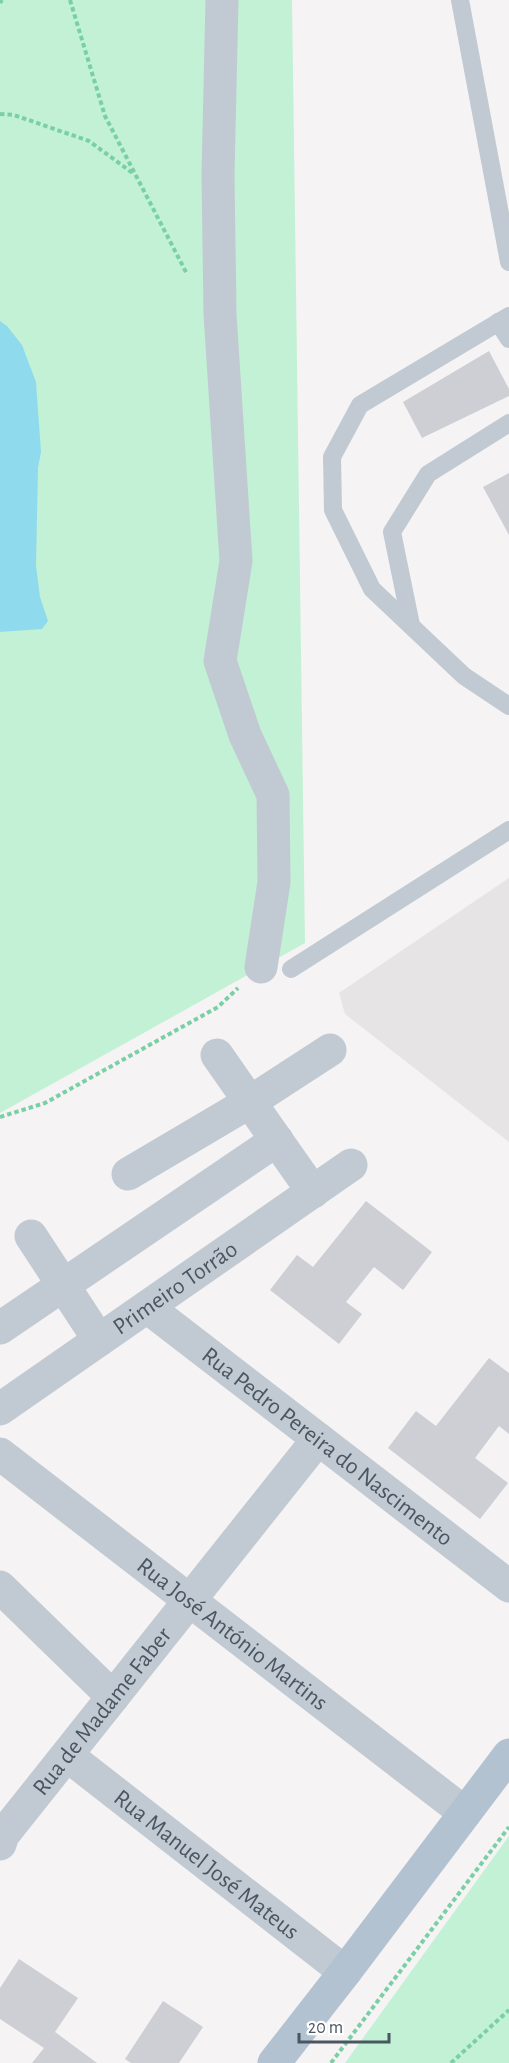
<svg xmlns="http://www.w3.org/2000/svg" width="509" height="2063" viewBox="0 0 509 2063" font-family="'Alegreya Sans',sans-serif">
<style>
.education{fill:#e6e4e5}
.green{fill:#c3f1d5}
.water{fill:#90daee}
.building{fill:#cdcfd5}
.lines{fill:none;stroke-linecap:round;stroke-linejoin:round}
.path{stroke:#7ad0a6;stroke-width:4;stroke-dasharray:4.5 3;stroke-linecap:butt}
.lane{stroke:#c1cad2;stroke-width:18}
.street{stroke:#c1cad2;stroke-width:33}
.primary{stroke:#b3c2d1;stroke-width:33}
.labels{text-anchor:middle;stroke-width:4.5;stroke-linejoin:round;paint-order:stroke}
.street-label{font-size:24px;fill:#4a5661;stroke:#fff}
</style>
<rect width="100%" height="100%" fill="#f5f3f3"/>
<path class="education" d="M509 878V1142L345 1014 339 993Z"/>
<g class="green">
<path d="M0 0H292L305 943 0 1113Z"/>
<path d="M509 1836V2063H345Z"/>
</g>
<path class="water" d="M0 321 7 326 22 345 36 382 41 452 38 468 36 566 40 597 48 621 42 629 0 632Z"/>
<g class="building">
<path d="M489 351 509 389V396L422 438 403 402Z"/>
<path d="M509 473V535L483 487Z"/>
<path d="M366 1201 432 1252 403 1290 374 1267 346 1302 362 1314 339 1344 270 1290 297 1255 313 1267Z"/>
<path d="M489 1358 509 1373V1434L499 1426 475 1458 508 1483 480 1519 388 1448 416 1411 436 1426Z"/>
<path d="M19 1959 78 1998 55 2032 97 2063H32L44 2048 0 2019V1988Z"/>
<path d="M163 2001 203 2027 179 2063H131L125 2059Z"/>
</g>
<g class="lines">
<g class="path">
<path d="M70 0 105 116 187 274"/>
<path d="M0 3 2 0"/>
<path d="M0 114 14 115 89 141 134 174"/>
<path d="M0 1117 45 1103 218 1007 238 988"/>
<path d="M331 2063 509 1827"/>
<path d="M451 2063 509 2010"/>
</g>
<g class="lane">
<path d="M460 0 509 262"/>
<path d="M509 316 360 405 332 457 333 510 372 589 464 676 509 706"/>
<path d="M498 322 509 339"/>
<path d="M411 625 392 532 428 474 509 423"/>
<path d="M291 969 509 830"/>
</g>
<g class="street">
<path d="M222 0 218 175 220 314 236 561 220 661 245 735 273 795 274 882 261 967"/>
<path d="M217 1055 313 1192"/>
<path d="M128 1174 250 1102 330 1050"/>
<path d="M31 1236 99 1340"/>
<path id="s1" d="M147 1307 509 1586"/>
<path d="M0 1328 277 1140"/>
<path id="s2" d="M0 1409 351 1165"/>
<path id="s3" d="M0 1454 465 1813"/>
<path d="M0 1587 113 1697"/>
<path id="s4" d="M68 1756 345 1972"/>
<path id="s5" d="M0 1844 3 1835 318 1439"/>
</g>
<path class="primary" d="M274 2063 345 1972 509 1755"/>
</g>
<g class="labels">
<g class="street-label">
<text dy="8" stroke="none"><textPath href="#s2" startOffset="213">Primeiro Torrão</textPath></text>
<text dy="8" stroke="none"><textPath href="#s1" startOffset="228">Rua Pedro Pereira do Nascimento</textPath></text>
<text dy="8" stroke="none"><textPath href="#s3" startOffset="294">Rua José António Martins</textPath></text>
<text dy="8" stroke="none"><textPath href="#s5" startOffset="168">Rua de Madame Faber</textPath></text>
<text dy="8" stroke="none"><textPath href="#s4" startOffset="176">Rua Manuel José Mateus</textPath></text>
</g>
</g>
<path d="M299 2033v9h90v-9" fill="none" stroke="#4a5661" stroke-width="3"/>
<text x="308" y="2033" font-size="18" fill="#4a5661" stroke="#ffffff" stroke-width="4.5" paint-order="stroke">20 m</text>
</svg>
